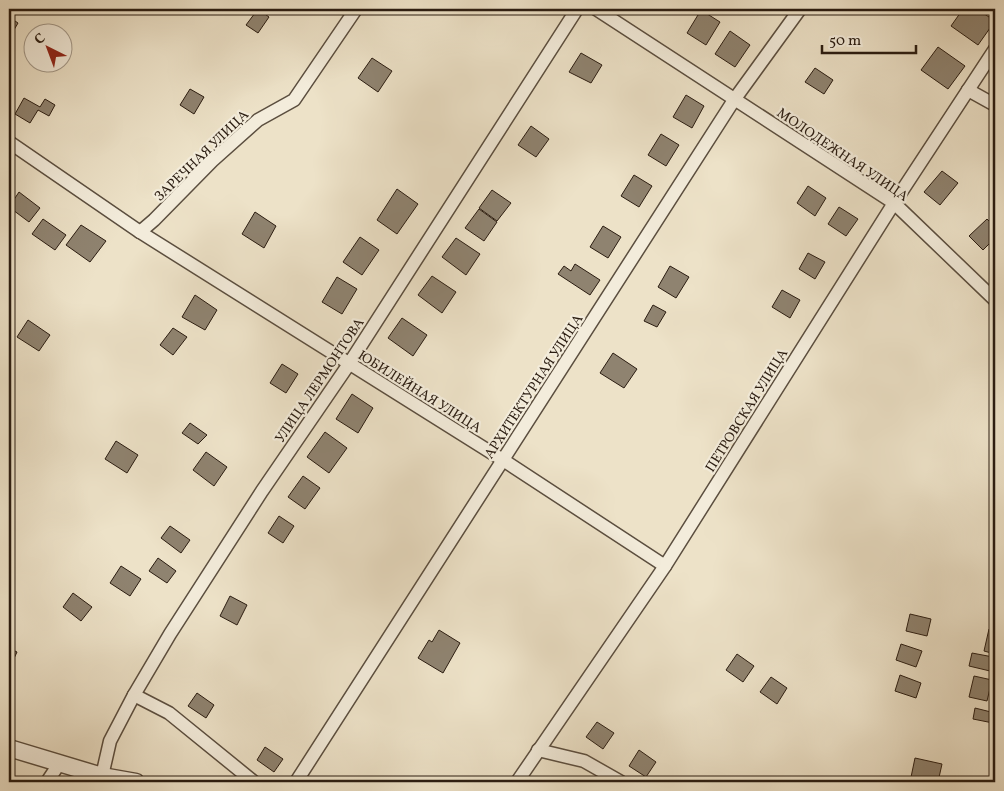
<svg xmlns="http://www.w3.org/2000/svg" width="1004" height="791" viewBox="0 0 1004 791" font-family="Vollkorn,serif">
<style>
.building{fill:#8f8370;stroke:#2a1c11}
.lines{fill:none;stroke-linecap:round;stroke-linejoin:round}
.minor-casing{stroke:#5b4e3f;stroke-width:15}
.tertiary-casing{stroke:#5b4e3f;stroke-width:19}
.minor{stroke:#f3ecdb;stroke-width:12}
.tertiary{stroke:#f3ecdb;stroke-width:16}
.labels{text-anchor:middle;stroke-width:4.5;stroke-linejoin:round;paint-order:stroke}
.street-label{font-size:14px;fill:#2a1c11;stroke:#f3ecdb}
</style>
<rect width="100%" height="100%" fill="#ede2c8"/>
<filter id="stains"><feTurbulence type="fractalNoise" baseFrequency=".004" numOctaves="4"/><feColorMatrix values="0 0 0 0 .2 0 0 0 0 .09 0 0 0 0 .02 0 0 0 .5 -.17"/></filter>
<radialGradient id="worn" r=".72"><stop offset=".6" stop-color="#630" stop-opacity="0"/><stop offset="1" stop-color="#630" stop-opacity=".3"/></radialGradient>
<g class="building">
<path d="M258 9 269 17 258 33 246 25Z"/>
<path d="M963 9H977L995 21 978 45 951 26Z"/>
<path d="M701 10 720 22 706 45 687 33Z"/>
<path d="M9 17 18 23 11 35H9Z"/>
<path d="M730 31 750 45 735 67 715 54Z"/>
<path d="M938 47 965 66 948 89 921 70Z"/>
<path d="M581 53 602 65 591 83 569 72Z"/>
<path d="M372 58 392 71 378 92 358 78Z"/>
<path d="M815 68 833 80 824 94 805 82Z"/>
<path d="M190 89 204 97 194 114 180 105Z"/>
<path d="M686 95 704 106 692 128 673 117Z"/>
<path d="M24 98 40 107 45 99 55 105 49 116 38 110 30 123 15 114Z"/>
<path d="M531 126 549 139 536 157 518 145Z"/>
<path d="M661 134 679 145 666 166 648 155Z"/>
<path d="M942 171 958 183 940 205 924 192Z"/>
<path d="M634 175 652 186 639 207 621 196Z"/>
<path d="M808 186 826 198 815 216 797 203Z"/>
<path d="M397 189 418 204 397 234 377 220Z"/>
<path d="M492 190 511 203 497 221 479 208Z"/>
<path d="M19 192 40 208 29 222 9 207Z"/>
<path d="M839 207 858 219 846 236 828 224Z"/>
<path d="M479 209 497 222 484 241 465 228Z"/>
<path d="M255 212 276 226 264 248 242 234Z"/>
<path d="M43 219 66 235 55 250 32 234Z"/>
<path d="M987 219 995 227V238L983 250 969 236Z"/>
<path d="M81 225 106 241 90 262 66 245Z"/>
<path d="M603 226 621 237 608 258 590 247Z"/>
<path d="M360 237 379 250 362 275 343 262Z"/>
<path d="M456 238 480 254 466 275 442 257Z"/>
<path d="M808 253 825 262 815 279 799 269Z"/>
<path d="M575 264 600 280 590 295 558 274 564 266 571 271Z"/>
<path d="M670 266 689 277 676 298 658 287Z"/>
<path d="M432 276 456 292 442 313 418 295Z"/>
<path d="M337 277 357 289 342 314 322 302Z"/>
<path d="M782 290 800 300 790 318 772 307Z"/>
<path d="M195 295 217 310 205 330 182 317Z"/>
<path d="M653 305 666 312 657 327 644 321Z"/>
<path d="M402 318 427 335 413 356 388 338Z"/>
<path d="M28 320 50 335 39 351 17 337Z"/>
<path d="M173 328 187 337 173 355 160 345Z"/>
<path d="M613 353 637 369 624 388 600 373Z"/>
<path d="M282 364 298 374 286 393 270 383Z"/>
<path d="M352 394 373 408 358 433 336 419Z"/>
<path d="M190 423 207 435 198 444 182 433Z"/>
<path d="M325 432 347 448 329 473 307 457Z"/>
<path d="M116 441 138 455 127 473 105 459Z"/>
<path d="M206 452 227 467 214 486 193 470Z"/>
<path d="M303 476 320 488 305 509 288 497Z"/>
<path d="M279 516 294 526 283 543 268 533Z"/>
<path d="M170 526 190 540 181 553 161 538Z"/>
<path d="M158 558 176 571 167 583 149 571Z"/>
<path d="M121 566 141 579 130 596 110 583Z"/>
<path d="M73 593 92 607 81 621 63 607Z"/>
<path d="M230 596 247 605 237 625 220 616Z"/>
<path d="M910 614 931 619 927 636 906 631Z"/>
<path d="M989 629 995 631V654L984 651Z"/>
<path d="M439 630 460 643 443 673 418 658 429 640 432 642Z"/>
<path d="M901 644 922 651 916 667 896 660Z"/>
<path d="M9 648 17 652 9 669Z"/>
<path d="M972 653 993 657 990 671 969 666Z"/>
<path d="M737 654 754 666 743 682 726 670Z"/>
<path d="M900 675 921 683 916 698 895 691Z"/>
<path d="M974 676 992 680 987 701 969 697Z"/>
<path d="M771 677 787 688 777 704 760 692Z"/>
<path d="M197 693 214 705 206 718 188 706Z"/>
<path d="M975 708 995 713 993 723 973 719Z"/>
<path d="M597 722 614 733 603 749 586 737Z"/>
<path d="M265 747 283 759 274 772 257 760Z"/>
<path d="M639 750 656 762 646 777 629 766Z"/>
<path d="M915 758 942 764 938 782H910Z"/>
</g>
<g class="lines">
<g class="minor-casing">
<g id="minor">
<path d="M596 9 894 203 995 300"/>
<path d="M968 90 995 105"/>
<path d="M9 142 140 232 503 460 665 566"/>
<path d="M140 232 154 220 212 161 258 120 294 100 356 9"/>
<path d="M134 695 169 713 254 782"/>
<path d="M538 750 584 761 621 782"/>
<path d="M102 776 110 741 134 695 170 634 262 491 349 364 577 9"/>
<path d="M47 782 59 764"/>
<path d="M296 782 734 100 800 9"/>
<path d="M517 782 665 566 894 203 995 49"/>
</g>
</g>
<g class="tertiary-casing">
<path id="tertiary" d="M9 748 102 776 136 782"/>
</g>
<use href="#minor" class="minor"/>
<use href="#tertiary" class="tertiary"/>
</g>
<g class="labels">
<g class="street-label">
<text transform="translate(843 154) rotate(34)" y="5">МОЛОДЕЖНАЯ УЛИЦА</text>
<text transform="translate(201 155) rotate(-44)" y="5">ЗАРЕЧНАЯ УЛИЦА</text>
<text transform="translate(319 380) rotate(-56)" y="5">УЛИЦА ЛЕРМОНТОВА</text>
<text transform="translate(533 386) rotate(-57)" y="5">АРХИТЕКТУРНАЯ УЛИЦА</text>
<text transform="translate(420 391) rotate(32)" y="5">ЮБИЛЕЙНАЯ УЛИЦА</text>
<text transform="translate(746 410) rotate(-58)" y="5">ПЕТРОВСКАЯ УЛИЦА</text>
</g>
</g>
<rect width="1004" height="791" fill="none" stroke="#ede2c8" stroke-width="30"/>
<rect x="10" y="10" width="984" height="771" fill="none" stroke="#2a1c11" stroke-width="2.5"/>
<rect x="15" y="15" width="974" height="761" fill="none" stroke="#2a1c11"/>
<g transform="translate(48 48) rotate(318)"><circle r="24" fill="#f3ecdb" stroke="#a3998a"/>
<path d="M0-4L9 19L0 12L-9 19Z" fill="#8f2418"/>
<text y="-8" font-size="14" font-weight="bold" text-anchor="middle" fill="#2a1c11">С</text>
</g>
<path d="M822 45v8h94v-8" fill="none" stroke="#2a1c11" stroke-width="2.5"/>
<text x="829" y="45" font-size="15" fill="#2a1c11" stroke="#f3ecdb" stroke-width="4" paint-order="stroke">50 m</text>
<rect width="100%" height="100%" filter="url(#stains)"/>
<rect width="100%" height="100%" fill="url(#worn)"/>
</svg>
